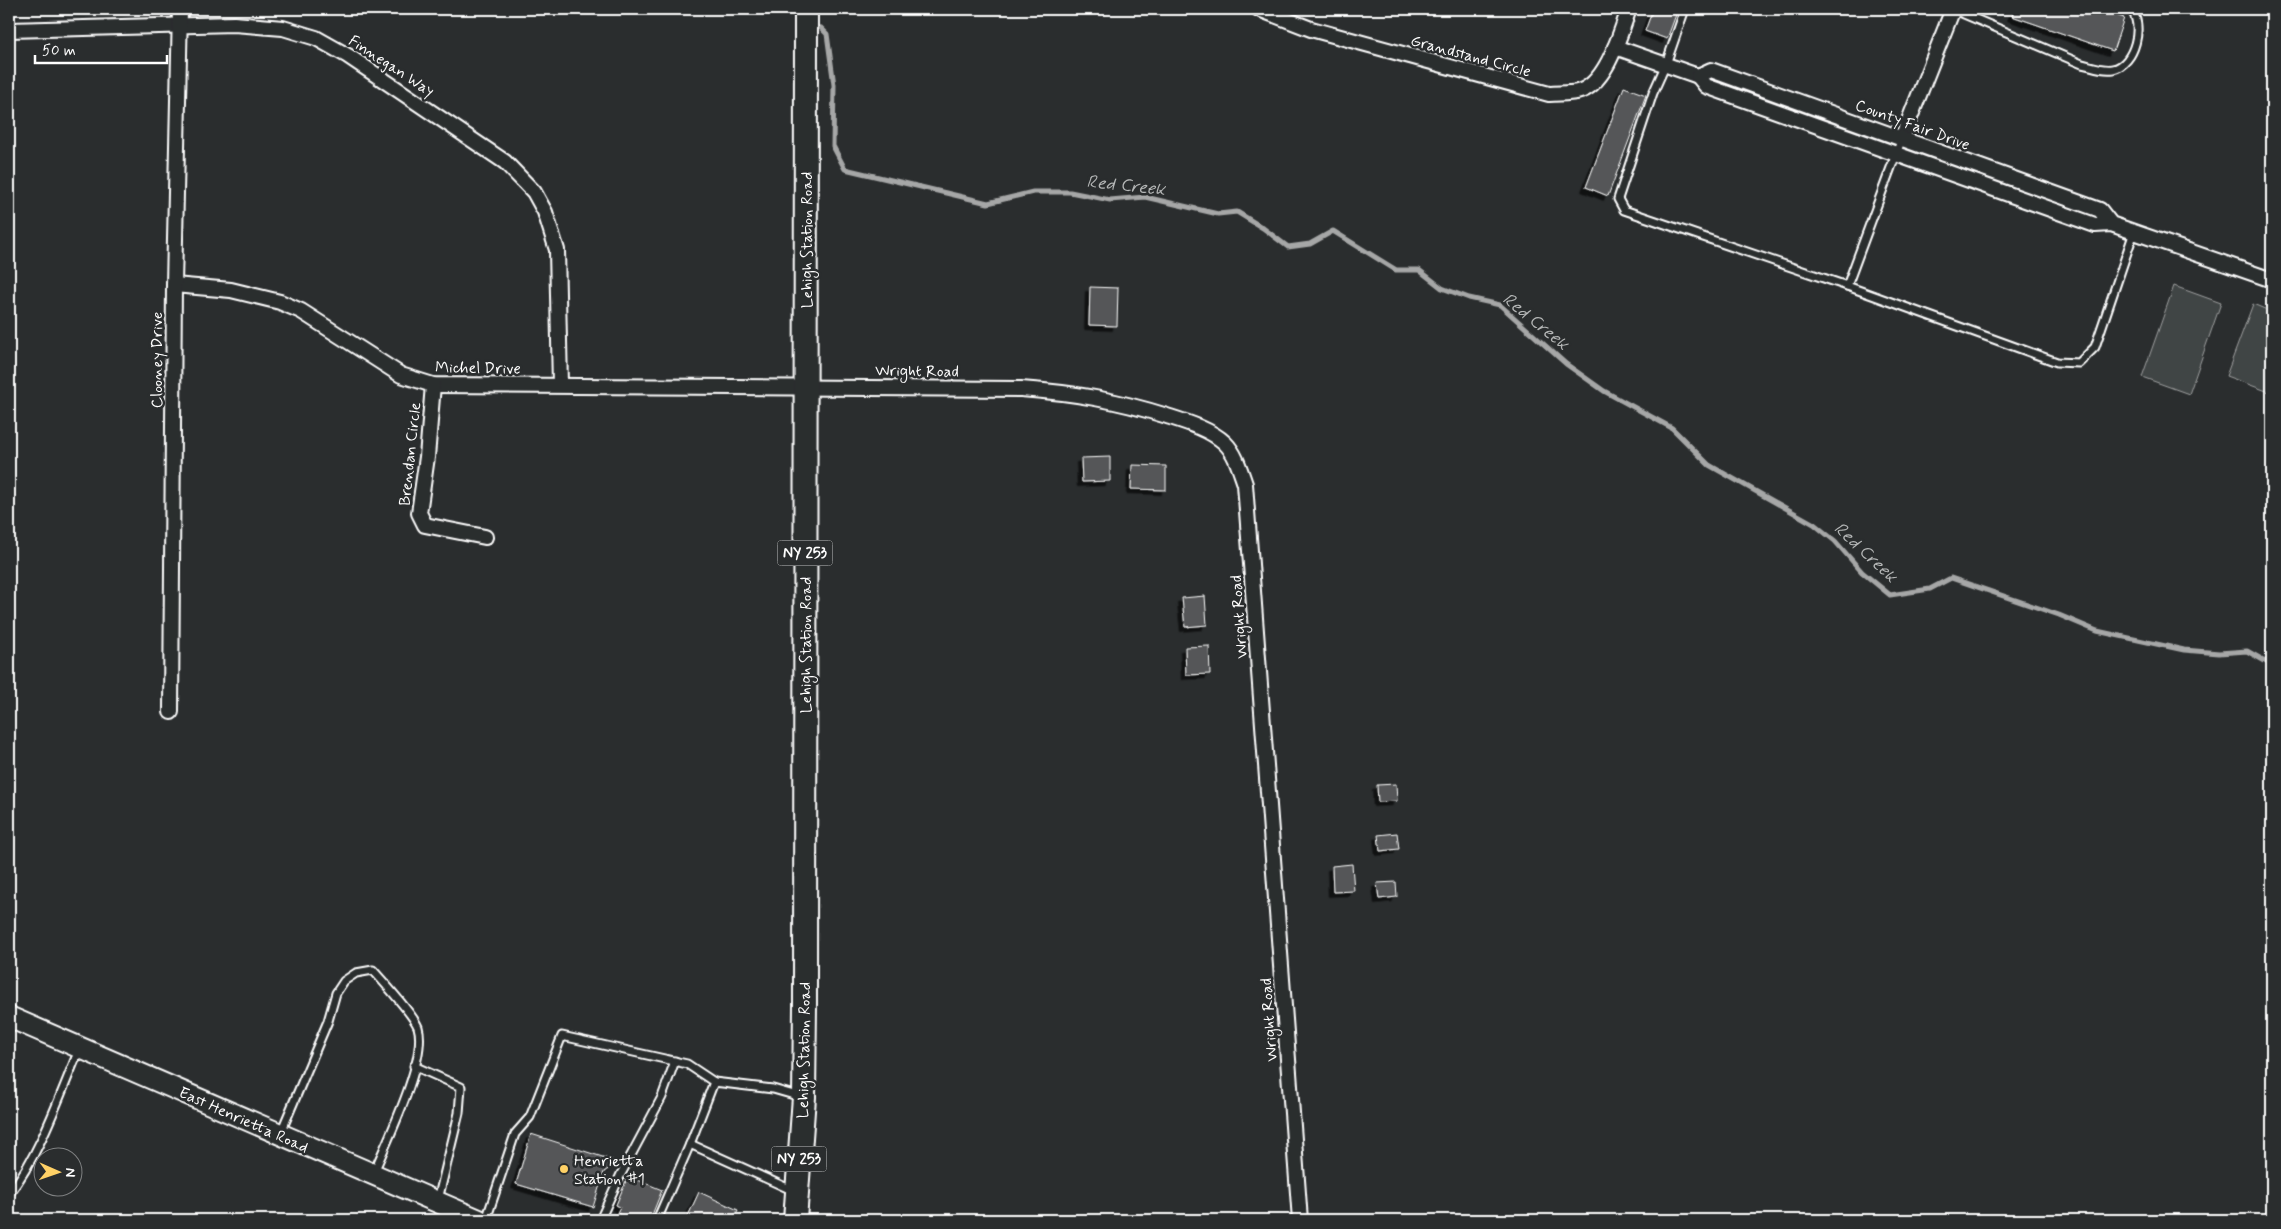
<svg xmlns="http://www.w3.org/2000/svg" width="2281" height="1229" viewBox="0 0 2281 1229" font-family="Mynerve,sans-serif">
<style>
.green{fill:#414445;stroke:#a0a2a2}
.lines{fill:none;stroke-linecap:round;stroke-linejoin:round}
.stream{stroke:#a6a7a7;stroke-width:5}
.building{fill:#555758;stroke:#fff;filter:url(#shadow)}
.service-casing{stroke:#fff;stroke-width:11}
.minor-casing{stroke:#fff;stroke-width:18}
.secondary-casing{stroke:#fff;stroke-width:24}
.primary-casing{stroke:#fff;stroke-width:26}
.service{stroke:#2a2d2e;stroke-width:7}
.minor{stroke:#2a2d2e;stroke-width:14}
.secondary{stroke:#2a2d2e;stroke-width:20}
.primary{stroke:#2a2d2e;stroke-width:22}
.poi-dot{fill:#ffd166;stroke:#2a2d2e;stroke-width:2}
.labels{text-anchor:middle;stroke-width:5;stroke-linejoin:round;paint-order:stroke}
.shield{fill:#2a2d2e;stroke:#bfc0c0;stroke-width:1}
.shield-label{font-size:15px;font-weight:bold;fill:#fff}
.street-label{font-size:16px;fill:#fff;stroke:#2a2d2e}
.poi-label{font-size:16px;fill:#fff;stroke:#2a2d2e;text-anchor:start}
.water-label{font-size:18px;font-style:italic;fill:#b4b6b6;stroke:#2a2d2e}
</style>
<defs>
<filter id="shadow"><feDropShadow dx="-4.5" dy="4.5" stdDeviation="0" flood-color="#0009"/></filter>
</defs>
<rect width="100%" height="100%" fill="#2a2d2e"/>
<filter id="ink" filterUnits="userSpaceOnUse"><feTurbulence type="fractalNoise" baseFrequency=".02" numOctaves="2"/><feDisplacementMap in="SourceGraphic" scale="10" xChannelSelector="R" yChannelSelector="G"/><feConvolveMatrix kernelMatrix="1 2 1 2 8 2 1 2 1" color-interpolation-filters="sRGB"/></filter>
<g filter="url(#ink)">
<g class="green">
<path d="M2174 286 2221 303 2189 394 2142 377Z"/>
<path d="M2253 304 2272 312V393L2226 376Z"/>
</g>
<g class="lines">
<path class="stream" d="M821 28 827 34 834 85 833 146 845 169 988 203 1033 192H1070L1110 200 1145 197 1218 214 1237 212 1263 228 1288 247 1310 244 1333 231 1396 270H1419L1442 288 1469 298 1500 305 1566 364 1604 391 1672 428 1709 465 1814 524 1835 541 1862 572 1890 595 1930 589 1951 578 2059 615 2097 631 2184 650 2219 653 2247 651 2272 665"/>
</g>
<g class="building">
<path d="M1653 9H1678L1667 39 1645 31Z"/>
<path d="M2015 9H2099L2124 18 2113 51 2012 16Z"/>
<path d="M1624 87 1646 95 1608 196 1586 187Z"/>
<path d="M1090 287 1118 288 1117 326 1089 325Z"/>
<path d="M1110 457V481L1082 482 1081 458Z"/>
<path d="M1132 465 1166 466V490L1131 489Z"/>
<path d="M1205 596 1207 625 1185 627 1182 598Z"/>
<path d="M1209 646 1210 674 1186 675 1185 647Z"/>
<path d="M1396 784 1397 801 1378 802 1377 785Z"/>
<path d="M1397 833 1399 849 1380 851 1378 835Z"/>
<path d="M1352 864 1354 891 1333 892 1332 866Z"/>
<path d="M1396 882 1397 897 1379 899 1377 883Z"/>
<path d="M531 1134 615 1161 614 1165 604 1172 593 1207 516 1184Z"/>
<path d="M628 1176 662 1190 650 1220H634L617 1213 620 1207 616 1205Z"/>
<path d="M699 1192 738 1210 733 1220H696L688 1216Z"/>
</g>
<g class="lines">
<g class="service-casing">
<g id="service">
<path d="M1685 9 1666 64 1653 93 1618 199 1624 210 1847 286 2057 362 2079 363 2095 347 2134 232"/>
<path d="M1952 9 2082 64C2092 66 2103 71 2113 69 2135 65 2145 23 2130 9"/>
<path d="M1847 286 1902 138"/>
<path d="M414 1066 461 1087 459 1113 438 1200"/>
<path d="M281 1132 328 1021 336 993 344 981 356 973 373 970C384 983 413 1014 418 1027 428 1058 387 1141 374 1172"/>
<path d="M690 1144 714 1082 773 1089 801 1097"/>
<path d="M9 1194C39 1156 60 1095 79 1050"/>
<path d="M486 1220 515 1134 530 1117 562 1036 687 1064 714 1082"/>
<path d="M600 1220 621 1174 662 1097 675 1061"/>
<path d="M657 1220 690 1144 794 1191"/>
</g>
</g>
<g class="minor-casing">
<g id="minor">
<path d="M1259 9 1311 29 1549 94C1558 93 1568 94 1577 92 1606 86 1620 34 1629 9"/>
<path d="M9 30 234 24 283 28 316 38 348 56 505 162 534 192 545 212 557 250 560 385"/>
<path d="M1615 47 1698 76"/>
<path d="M1902 138 1953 9"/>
<path d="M2111 224 2100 210 1711 70 1698 76 1706 86 2095 225 2111 224 2272 280"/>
<path d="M174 285 231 290 280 302 301 311 401 375 433 385 1021 389C1075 393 1116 400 1167 416 1186 422 1210 429 1225 443 1236 454 1240 470 1245 484L1300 1220"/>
<path d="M433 385 427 457 419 513 425 525 485 537"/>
<path d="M171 712 174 285 180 9"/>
</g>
</g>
<g class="secondary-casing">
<path id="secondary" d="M9 1017 479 1220"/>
</g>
<g class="primary-casing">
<path id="primary" d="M795 1220 804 1097 805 1006 806 9"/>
</g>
<use href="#service" class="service"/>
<use href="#minor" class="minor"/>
<use href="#secondary" class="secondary"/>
<use href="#primary" class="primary"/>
</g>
</g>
<circle class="poi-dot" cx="564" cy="1169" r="5"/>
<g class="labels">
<g class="shield">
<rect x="777.5" y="540.5" width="55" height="25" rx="4"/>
<rect x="771.5" y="1146.5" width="55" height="25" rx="4"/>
</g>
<g class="shield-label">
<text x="805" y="558">NY 253</text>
<text x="799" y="1164">NY 253</text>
</g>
<g class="street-label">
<text transform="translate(1471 55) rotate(15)" y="6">Grandstand Circle</text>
<text transform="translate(392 65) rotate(33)" y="6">Finnegan Way</text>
<text transform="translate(1913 124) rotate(20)" y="6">County Fair Drive</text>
<text transform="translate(806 240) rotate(-90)" y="6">Lehigh Station Road</text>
<text transform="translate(156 360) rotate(-90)" y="6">Clooney Drive</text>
<text transform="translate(478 367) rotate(1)" y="6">Michel Drive</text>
<text transform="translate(917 370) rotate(1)" y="6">Wright Road</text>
<text transform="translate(409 454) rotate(-84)" y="6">Brendan Circle</text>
<text transform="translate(1238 617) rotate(-94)" y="6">Wright Road</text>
<text transform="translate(805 645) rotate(-90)" y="6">Lehigh Station Road</text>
<text transform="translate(1268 1020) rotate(-94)" y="6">Wright Road</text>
<text transform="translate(803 1050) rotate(-89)" y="6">Lehigh Station Road</text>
<text transform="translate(244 1119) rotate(24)" y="6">East Henrietta Road</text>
</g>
<g class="poi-label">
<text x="574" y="1166">Henrietta<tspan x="574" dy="18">Station #1</tspan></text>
</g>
<g class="water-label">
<text transform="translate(1126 185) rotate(6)" y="6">Red Creek</text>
<text transform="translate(1536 321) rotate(39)" y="6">Red Creek</text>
<text transform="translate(1866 552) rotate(43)" y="6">Red Creek</text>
</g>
</g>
<rect width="2281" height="1229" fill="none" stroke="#2a2d2e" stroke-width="30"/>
<rect x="15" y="15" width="2251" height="1199" fill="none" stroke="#fff" stroke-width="2" filter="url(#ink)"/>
<g transform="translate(58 1172) rotate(92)"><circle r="24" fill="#2a2d2e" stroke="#7f8182"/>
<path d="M0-4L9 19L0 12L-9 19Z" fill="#ffd166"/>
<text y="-8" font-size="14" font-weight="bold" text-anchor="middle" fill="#ffffff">N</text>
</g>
<path d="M35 55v8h132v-8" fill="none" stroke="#ffffff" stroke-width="2.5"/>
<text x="42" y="55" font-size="15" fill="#ffffff" stroke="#2a2d2e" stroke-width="4" paint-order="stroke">50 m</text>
</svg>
